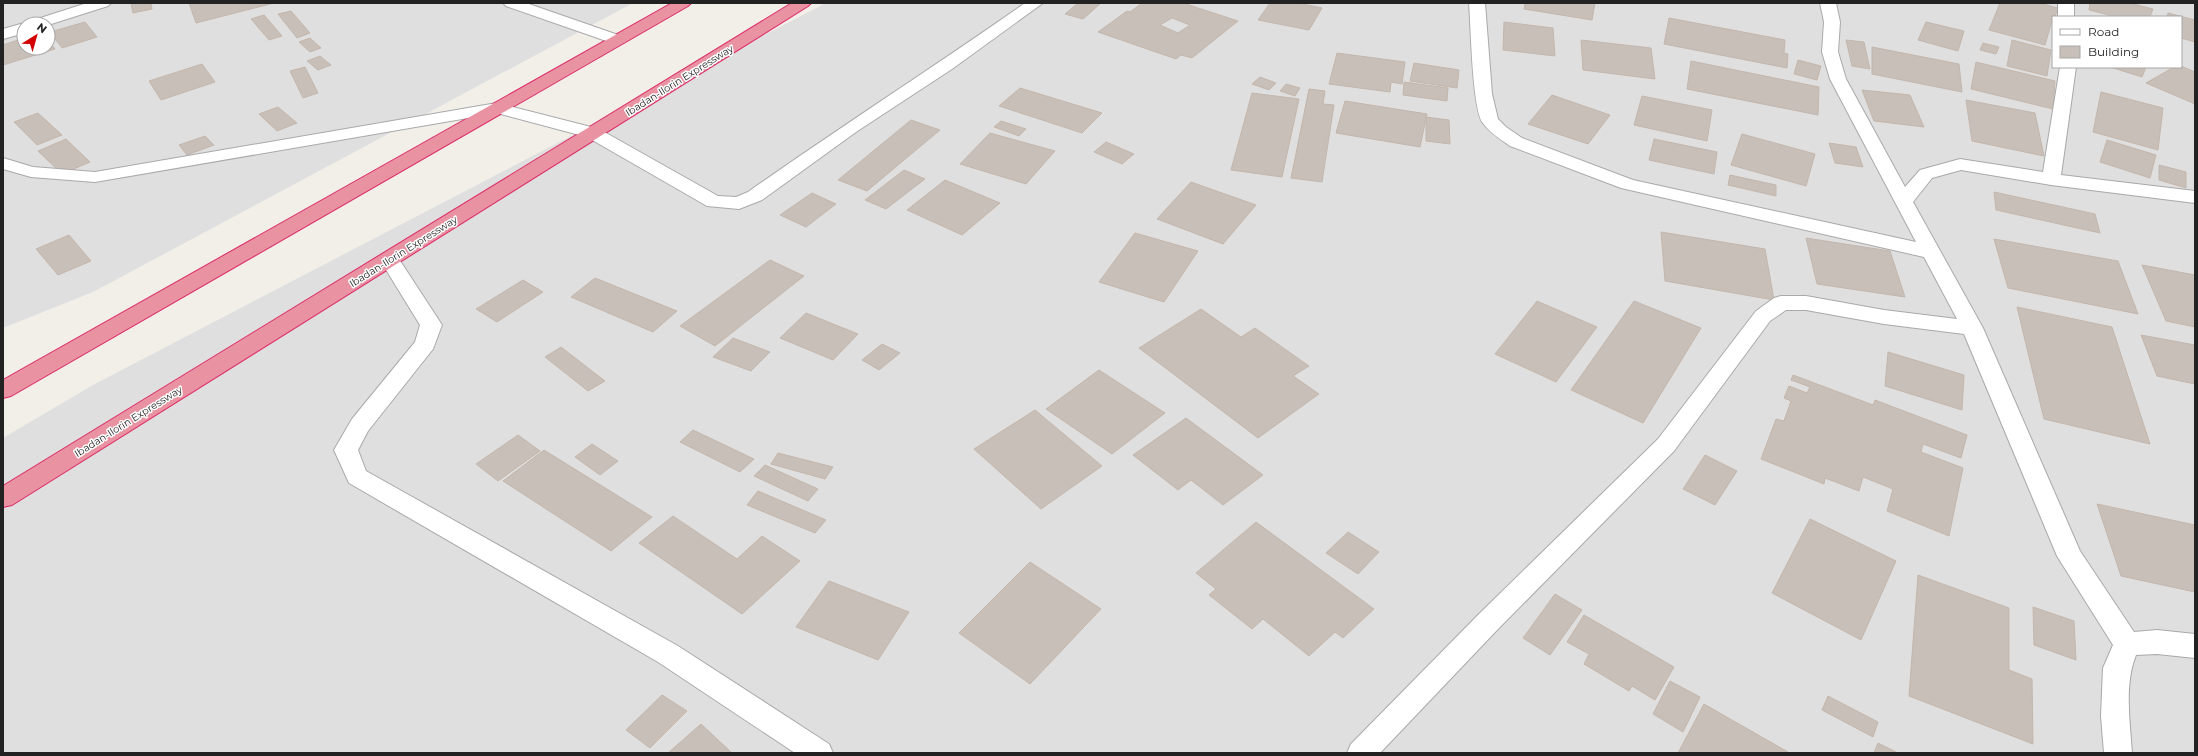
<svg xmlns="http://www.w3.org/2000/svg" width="2198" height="756" viewBox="0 0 2198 756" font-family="Montserrat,sans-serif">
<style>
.residential{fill:#e0dfdf;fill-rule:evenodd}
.building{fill:#c7bfb8;stroke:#c4b6ab;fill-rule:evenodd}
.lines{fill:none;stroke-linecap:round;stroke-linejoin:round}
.minor-casing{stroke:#a9a9a9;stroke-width:2}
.motorway-casing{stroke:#dc2a67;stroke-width:2}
.minor{fill:#fff;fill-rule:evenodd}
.motorway{fill:#e892a2;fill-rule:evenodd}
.labels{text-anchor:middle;stroke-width:3;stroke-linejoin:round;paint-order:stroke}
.street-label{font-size:10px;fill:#222;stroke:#fff}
</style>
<rect width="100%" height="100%" fill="#f2efe9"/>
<g class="residential">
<path d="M3 3H633L93 292 3 328ZM24 24H48V48H24Z"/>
<path d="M826 3H2195V753H3V438L93 385ZM2053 17H2181V67H2053Z"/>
</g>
<g class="building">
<path d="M137 3H151L152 9 133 13 131 4Z"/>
<path d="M189 3H274L196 23Z"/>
<path d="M1078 3H1101L1083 19 1065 14Z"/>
<path d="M1142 3H1183L1238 21 1192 58 1181 55 1176 59 1098 32 1127 11 1130 12ZM1172 18 1190 25 1178 33 1160 25Z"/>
<path d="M1270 3H1298L1322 8 1309 30 1258 20Z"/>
<path d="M1525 3H1595L1592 20 1524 9Z"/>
<path d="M2000 3H2039L2058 8 2055 17H2053L2045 45 1989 30Z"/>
<path d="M2090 3H2130L2153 9 2150 17H2109V15L2089 10Z"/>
<path d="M291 11 310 33 297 38 278 14Z"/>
<path d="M2168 13 2195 20V42L2181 38V17H2167Z"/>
<path d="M264 15 282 36 269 40 251 19Z"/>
<path d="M1669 18 1785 40 1784 53 1788 54 1787 68 1664 44Z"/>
<path d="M85 22 97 37 62 48 50 32Z"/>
<path d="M1504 22 1553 28 1555 56 1503 50Z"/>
<path d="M1926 22 1964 31 1958 51 1918 40Z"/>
<path d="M24 38V48H48V40L55 49 3 65V45Z"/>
<path d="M310 38 321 48 310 52 299 42Z"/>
<path d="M1581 40 1651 48 1655 79 1583 70Z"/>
<path d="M1846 40 1864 42 1870 69 1852 66Z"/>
<path d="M2012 40 2051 50 2047 76 2007 66Z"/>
<path d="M1983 43 1999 47 1996 54 1980 50Z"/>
<path d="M1872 47 1959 64 1962 92 1872 74Z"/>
<path d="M1337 53 1405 62 1402 84 1391 82 1390 92 1329 84Z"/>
<path d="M320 56 331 65 318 70 307 61Z"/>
<path d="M1798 60 1821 66 1817 80 1794 74Z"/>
<path d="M1691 61 1819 87 1818 115 1687 89Z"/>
<path d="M1976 62 2055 81 2053 109 1971 89Z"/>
<path d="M1414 63 1459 70 1457 88 1410 81Z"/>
<path d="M202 64 215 82 161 100 149 81Z"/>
<path d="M2181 66 2195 72V104L2146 83 2174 67Z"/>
<path d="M305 67 318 93 303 98 290 71Z"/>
<path d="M2110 67H2146L2142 77Z"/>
<path d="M1260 77 1276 83 1269 90 1252 84Z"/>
<path d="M1404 82 1448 88 1447 101 1403 95Z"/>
<path d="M1286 84 1300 88 1295 96 1280 91Z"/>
<path d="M1020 88 1102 113 1082 133 999 106Z"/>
<path d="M1309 89 1325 91 1323 104 1334 105 1322 182 1291 178Z"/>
<path d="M1862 90 1910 95 1924 127 1874 121Z"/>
<path d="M2101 92 2163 108 2158 150 2093 132Z"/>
<path d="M1252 93 1299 99 1282 177 1231 170Z"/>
<path d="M1552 95 1610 115 1588 144 1528 124Z"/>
<path d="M1642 96 1712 110 1707 141 1634 125Z"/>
<path d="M1966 100 2035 113 2044 156 1972 141Z"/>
<path d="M1345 101 1427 114 1420 147 1336 133Z"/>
<path d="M278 107 297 123 277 131 259 114Z"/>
<path d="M38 113 62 135 37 145 14 122Z"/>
<path d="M1426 117 1449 120 1450 144 1426 141Z"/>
<path d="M911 120 940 130 867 191 838 180Z"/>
<path d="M1001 121 1026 129 1019 136 994 127Z"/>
<path d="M990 133 1055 151 1026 184 960 164Z"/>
<path d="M1742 134 1815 154 1806 186 1731 165Z"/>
<path d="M205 136 214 145 187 155 179 145Z"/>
<path d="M66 139 90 162 62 174 38 151Z"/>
<path d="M1654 139 1717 152 1714 174 1649 160Z"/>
<path d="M2107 140 2156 155 2150 178 2100 162Z"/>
<path d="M1106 142 1134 154 1122 164 1094 152Z"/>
<path d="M1829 143 1856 147 1863 167 1835 163Z"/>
<path d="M2159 165 2186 172V188L2159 180Z"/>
<path d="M904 170 925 179 886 209 865 200Z"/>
<path d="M1730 175 1776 185V196L1728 185Z"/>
<path d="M945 180 1000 203 962 235 907 210Z"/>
<path d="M1191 182 1256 205 1223 244 1157 219Z"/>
<path d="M1994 192 2095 214 2100 233 1996 210Z"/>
<path d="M812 193 836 204 806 227 780 215Z"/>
<path d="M1661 232 1765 249 1774 300 1665 281Z"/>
<path d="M1135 233 1198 251 1164 302 1099 282Z"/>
<path d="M69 235 91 261 58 275 36 249Z"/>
<path d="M1806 238 1890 251 1905 297 1817 284Z"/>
<path d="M1994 239 2118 261 2138 314 2008 288Z"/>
<path d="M770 260 804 276 715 346 680 326Z"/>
<path d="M2142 265 2195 275V327L2166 321Z"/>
<path d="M595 278 677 311 653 332 571 297Z"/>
<path d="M523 280 543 292 497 322 476 309Z"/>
<path d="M1537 301 1597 327 1556 382 1495 354Z"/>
<path d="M1634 301 1701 328 1643 423 1571 390Z"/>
<path d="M2017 307 2112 327 2150 444 2044 419Z"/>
<path d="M1201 309 1241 337 1255 328 1309 366 1293 376 1319 394 1258 438 1139 348Z"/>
<path d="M806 313 858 334 833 360 780 338Z"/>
<path d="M2141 335 2195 345V384L2157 376Z"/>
<path d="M733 338 770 352 751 371 713 357Z"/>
<path d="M882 344 900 353 879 370 862 360Z"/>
<path d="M561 347 605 381 588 391 545 357Z"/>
<path d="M1888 352 1964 375 1962 410 1885 386Z"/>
<path d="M1099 370 1165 413 1112 454 1046 409Z"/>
<path d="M1793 375 1873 405 1875 400 1967 435 1961 458 1923 444 1921 452 1963 468 1949 536 1887 511 1893 489 1863 477 1859 491 1825 478 1824 484 1761 459 1776 419 1784 421 1791 401 1784 398 1789 386 1807 393 1810 387 1791 380Z"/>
<path d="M1035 410 1102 466 1041 509 974 449Z"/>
<path d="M1186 418 1263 475 1223 505 1191 480 1178 490 1133 455Z"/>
<path d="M693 430 754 459 740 472 680 442Z"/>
<path d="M518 435 540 451 498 481 476 464Z"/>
<path d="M592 444 618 461 600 475 575 457Z"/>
<path d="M544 450 652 517 611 551 503 481Z"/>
<path d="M778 453 833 467 825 479 771 464Z"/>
<path d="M1705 455 1737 471 1715 505 1683 489Z"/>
<path d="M765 465 818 489 808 501 754 476Z"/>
<path d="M758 491 826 520 815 533 747 505Z"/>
<path d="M2097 504 2195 525V592L2121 576Z"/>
<path d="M673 516 737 559 762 536 800 561 742 614 639 543Z"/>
<path d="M1810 519 1896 561 1861 640 1772 593Z"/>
<path d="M1256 522 1374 609 1343 638 1335 632 1309 656 1263 619 1252 629 1209 595 1216 589 1196 573Z"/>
<path d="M1348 532 1379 552 1358 574 1326 553Z"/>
<path d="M1030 562 1101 609 1030 684 959 633Z"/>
<path d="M1918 575 2009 608V670L2032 679 2033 744 1909 696Z"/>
<path d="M829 581 909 612 878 660 796 627Z"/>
<path d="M1555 594 1582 610 1550 655 1523 638Z"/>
<path d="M2033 607 2074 621 2076 660 2034 645Z"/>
<path d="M1584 615 1674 667 1655 700 1632 686 1629 691 1584 664 1589 654 1567 642Z"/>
<path d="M1670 681 1700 697 1683 732 1653 714Z"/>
<path d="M662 695 687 711 650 748 626 730Z"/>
<path d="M1828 696 1878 722 1873 737 1822 710Z"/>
<path d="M1704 704 1788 752V753H1678Z"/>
<path d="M701 724 732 753H668Z"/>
<path d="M1878 743 1898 753H1874Z"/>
</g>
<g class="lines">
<g class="minor-casing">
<g id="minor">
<path d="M87 3H111L108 6 48 25 28 24 31 21Z"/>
<path d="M503 3H526L624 37 626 40 624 43H612L506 6Z"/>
<path d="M1025 3H1043L952 69 856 132 762 200 739 209 707 206 587 137 497 113 95 182 31 177 3 169V158L33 167 95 172 497 103 599 129 718 196 736 197 748 192C840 127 934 67 1025 3Z"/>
<path d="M1469 3H1485L1492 94 1498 119 1506 127 1522 138 1633 180 1916 242 1830 79 1822 52 1824 22 1820 3H1836L1840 22 1838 52 1846 79 1905 187 1920 170 1960 159 2043 172 2060 67H2076L2061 175 2195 191V203L2051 185 1961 170 1932 178 1913 202 1983 328 2080 551 2134 632 2157 630 2195 634V658L2157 654 2136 655C2124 685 2130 722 2132 753H2104L2101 716 2103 668 2113 645 2057 556 1964 334 1884 324 1806 310H1786L1770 321 1674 451 1498 629 1380 753H1347L1351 744 1480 613 1658 439 1756 311 1774 298 1781 296H1806L1884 310 1957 319 1924 257 1621 188 1510 146C1500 139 1489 132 1482 122 1472 103 1471 28 1469 3Z"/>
<rect x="2058" y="3" width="16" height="14"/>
<path d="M24 23 27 24H24V33L3 39V29Z"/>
<path d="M390 254 397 256 442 325 433 349 368 431 358 450 366 471 678 646 829 744 833 753H795L658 662 349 483 334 450 352 419 415 342 420 325 380 260 383 256Z"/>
</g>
</g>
<g class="motorway-casing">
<g id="motorway">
<path d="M672 3H691L688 6 11 396 3 398V380Z"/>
<path d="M792 3H811L808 6 12 505 3 507V486Z"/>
</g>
</g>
<use href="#minor" class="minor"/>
<use href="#motorway" class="motorway"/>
</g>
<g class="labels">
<g class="street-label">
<text transform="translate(679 80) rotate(-32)" y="4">Ibadan-Ilorin Expressway</text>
<text transform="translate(403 251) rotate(-32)" y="4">Ibadan-Ilorin Expressway</text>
<text transform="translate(128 421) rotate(-32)" y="4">Ibadan-Ilorin Expressway</text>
</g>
</g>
<rect width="2198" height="756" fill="none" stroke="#222222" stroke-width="8"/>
<rect x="2052" y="16" width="130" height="52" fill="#ffffff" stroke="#a7a7a7"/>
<rect x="2060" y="29" width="20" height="6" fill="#ffffff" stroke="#a7a7a7"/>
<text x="2088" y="36" font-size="12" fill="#222222">Road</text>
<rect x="2060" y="46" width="20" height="12" fill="#c7bfb8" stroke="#a7a7a7"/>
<text x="2088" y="56" font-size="12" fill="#222222">Building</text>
<g transform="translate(36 36) rotate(37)"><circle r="19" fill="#ffffff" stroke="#a7a7a7"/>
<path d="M0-3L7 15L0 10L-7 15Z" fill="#d40000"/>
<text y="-6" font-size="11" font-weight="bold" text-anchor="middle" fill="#222222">N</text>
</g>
</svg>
